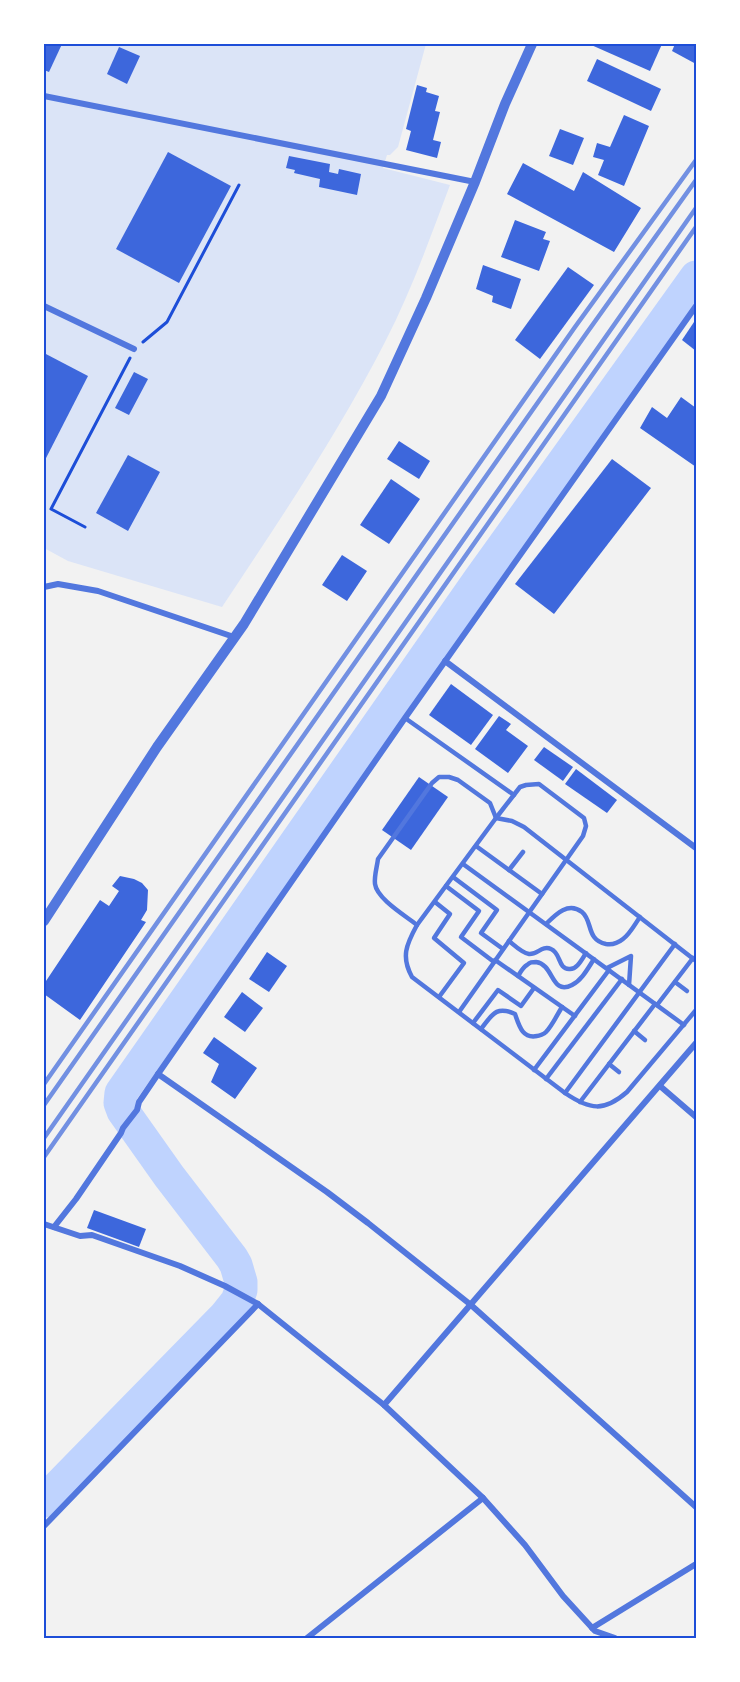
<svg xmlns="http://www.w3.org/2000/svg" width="740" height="1682" viewBox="0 0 740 1682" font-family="'Noto Sans',sans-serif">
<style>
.green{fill:#dbe4f7}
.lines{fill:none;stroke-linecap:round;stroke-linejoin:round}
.river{stroke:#bfd3fe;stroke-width:33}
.building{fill:#3d67dc}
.path{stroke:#1d4ed8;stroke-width:3}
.service{stroke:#5277de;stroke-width:4.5}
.minor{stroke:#5277de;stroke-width:6}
.tertiary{stroke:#5277de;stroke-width:10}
.rail{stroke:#7290e2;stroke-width:4.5}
.neatline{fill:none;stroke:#1d4ed8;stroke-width:2}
</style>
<rect width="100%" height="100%" fill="#f2f2f2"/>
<path class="green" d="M44 44H426L398 147 390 155H387L383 168 450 185C430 238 411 292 385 342 338 434 279 521 222 607L68 561 44 548Z"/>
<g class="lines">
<path class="river" d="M44 1501 225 1316 237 1301 241 1290V1282L236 1265 232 1258 169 1176 123 1111 120 1103 121 1093 479 580 696 277"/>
</g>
<g class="building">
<path d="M44 44H62L49 72 44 70Z"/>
<path d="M589 44H662L650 71Z"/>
<path d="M675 44H696V64L672 51Z"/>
<path d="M119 47 140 56 127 84 107 74Z"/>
<path d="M597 59 661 89 651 111 587 81Z"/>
<path d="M417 85 427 88 426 92 439 96 435 111 440 112 433 140 441 142 437 158 406 150 411 131 406 129Z"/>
<path d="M624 115 649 126 624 186 598 175 604 160 593 157 597 143 610 147Z"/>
<path d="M560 129 584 138 573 165 549 156Z"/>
<path d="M168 152 231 186 179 283 116 249Z"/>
<path d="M289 156 330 164 329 172 338 174 339 169 361 174 357 195 319 187 320 179 294 173 295 170 286 168Z"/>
<path d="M523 163 574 191 583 172 641 208 614 252 507 194Z"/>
<path d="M515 220 546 232 543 239 550 241 539 271 501 257Z"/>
<path d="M483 265 521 279 511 309 492 302 493 296 476 289Z"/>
<path d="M568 267 594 285 540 359 515 340Z"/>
<path d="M696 319V351L682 340Z"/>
<path d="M44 353 88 376 44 462Z"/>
<path d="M134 372 148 379 129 415 115 408Z"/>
<path d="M681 397 696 408V467L640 428 652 407 667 418Z"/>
<path d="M399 441 430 461 419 479 387 459Z"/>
<path d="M128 455 160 472 128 531 96 513Z"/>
<path d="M612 459 651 488 554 614 515 584Z"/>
<path d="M391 479 420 499 389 544 360 525Z"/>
<path d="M342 555 367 571 347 601 322 585Z"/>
<path d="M451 684 493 715 471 745 429 715Z"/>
<path d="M499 716 511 724 506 730 528 746 508 773 475 749Z"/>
<path d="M544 747 573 767 563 781 534 760Z"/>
<path d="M576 769 617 800 607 813 565 784Z"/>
<path d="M419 777 448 797 411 850 382 830Z"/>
<path d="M120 876 134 879 142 883 148 890 147 910 141 920 146 922 80 1020 44 994V984L100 900 109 906 119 891 112 886Z"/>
<path d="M267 952 287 966 269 992 249 979Z"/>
<path d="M242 992 263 1008 245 1032 224 1017Z"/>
<path d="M214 1037 257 1068 235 1099 211 1082 219 1064 203 1053Z"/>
<path d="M94 1210 146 1229 139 1247 87 1228Z"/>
</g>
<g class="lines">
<g class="path">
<path d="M143 342 167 322 239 185"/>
<path d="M85 527 51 509 130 358"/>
</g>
<g class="service">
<path d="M405 718 514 795"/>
<path d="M476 846 542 894"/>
<path d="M463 864 684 1025"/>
<path d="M509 870 523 852"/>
<path d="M453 877 497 910 481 933 503 949"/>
<path d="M446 886 479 911 461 937 494 962"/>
<path d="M435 902 450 914 434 938 464 963 439 997"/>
<path d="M546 924C555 915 568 901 582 912 593 921 586 940 606 944 612 945 618 943 623 939 630 934 635 924 640 917"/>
<path d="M417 925C406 916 377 899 375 884 374 876 377 867 378 859L432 783 439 777H449L458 780 490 803 496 818"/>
<path d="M509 941C514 945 522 953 529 954 537 955 542 945 551 949 561 953 558 969 569 969 577 970 582 959 586 953"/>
<path d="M495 960 575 1016"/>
<path d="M696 961 524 827 512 821 496 818 417 925C406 945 401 957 412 977L565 1093C590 1110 604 1112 627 1092L696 1010"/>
<path d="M607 968 631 956 629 985"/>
<path d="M518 976C520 973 523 967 527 965 530 962 532 962 536 962 554 964 551 996 572 985 582 980 588 968 594 959"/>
<path d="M675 982 687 991"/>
<path d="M657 1005 693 958"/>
<path d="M459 1012 583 836 586 826 584 818 539 784 526 785 520 787 496 818"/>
<path d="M473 1023 498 990 521 1006 534 988"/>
<path d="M481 1029C492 1015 496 1005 515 1014 519 1025 522 1039 537 1036 539 1036 544 1034 546 1032 552 1026 557 1015 562 1007"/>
<path d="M634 1031 645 1040"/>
<path d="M609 1064 619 1072"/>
<path d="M534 1070 609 970"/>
<path d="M546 1079 622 979"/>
<path d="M565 1093 675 944"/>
<path d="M580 1102 655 1004"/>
</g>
<g class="minor">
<path d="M44 96 475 182"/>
<path d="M44 306 134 349"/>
<path d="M44 587 58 584 98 591 234 637"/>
<path d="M445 661 696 848"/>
<path d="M158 1074 327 1192 368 1223 471 1305 696 1507"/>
<path d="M660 1086 696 1117"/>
<path d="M44 1224 80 1236 92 1235 180 1266 225 1286 258 1304 384 1405 483 1498 525 1545 563 1596 595 1631 615 1638"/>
<path d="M54 1227 76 1199 121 1133 123 1128 137 1110 139 1102 158 1074 405 718 696 306"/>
<path d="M384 1405 696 1043"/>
<path d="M44 1526 258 1304"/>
<path d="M592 1628 696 1564"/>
<path d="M307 1638 483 1498"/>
</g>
<path class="tertiary" d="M44 921 157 747 244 624 381 396 426 298 475 182 505 104 532 44"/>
<g class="rail">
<path d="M44 1084 575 327 696 160"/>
<path d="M44 1105 586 334 696 180"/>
<path d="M44 1138 696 208"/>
<path d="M44 1157 696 227"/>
</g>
</g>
<rect width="740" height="1682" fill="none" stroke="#ffffff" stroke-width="90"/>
<rect x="45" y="45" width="650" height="1592" class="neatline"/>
</svg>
